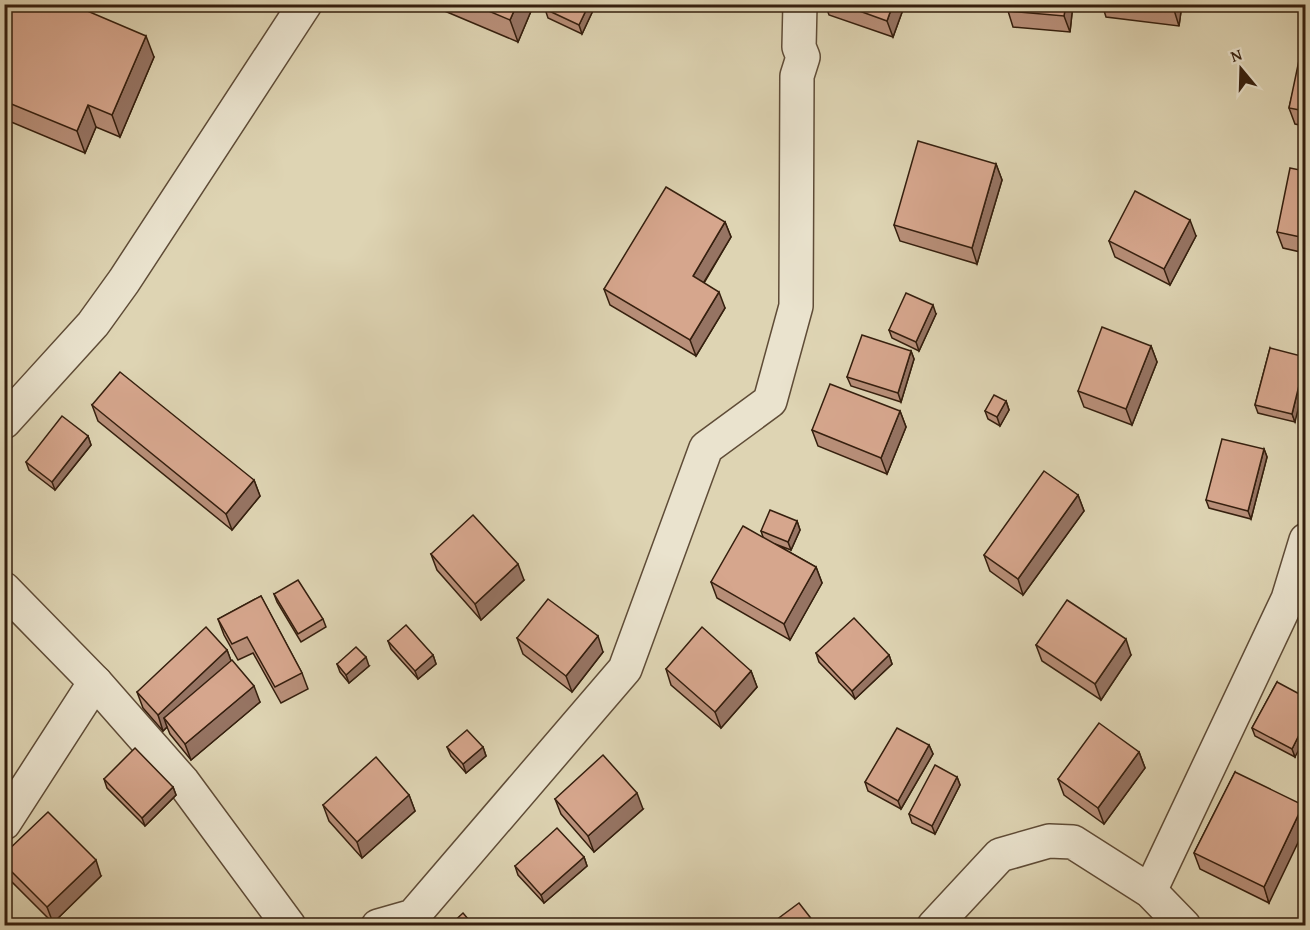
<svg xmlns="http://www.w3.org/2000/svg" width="1310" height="930" viewBox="0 0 1310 930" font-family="'Gentium Book Plus',serif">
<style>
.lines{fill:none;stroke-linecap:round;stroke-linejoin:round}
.minor-casing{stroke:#5f4c37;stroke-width:36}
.minor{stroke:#eae3ce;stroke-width:33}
.wall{fill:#b88f79;stroke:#351f0e;stroke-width:1.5}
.shaded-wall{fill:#967463;stroke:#351f0e;stroke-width:1.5}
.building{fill:#d6a68d;stroke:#351f0e;stroke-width:1.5}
</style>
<rect width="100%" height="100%" fill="#ded4b3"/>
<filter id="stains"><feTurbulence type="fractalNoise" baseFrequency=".00333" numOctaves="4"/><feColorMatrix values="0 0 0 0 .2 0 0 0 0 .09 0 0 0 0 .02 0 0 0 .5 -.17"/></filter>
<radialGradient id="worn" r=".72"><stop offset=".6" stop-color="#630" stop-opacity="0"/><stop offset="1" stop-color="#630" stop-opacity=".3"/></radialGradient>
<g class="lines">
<g class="minor-casing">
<g id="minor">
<path d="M4 422 93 324 124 281 305 4"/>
<path d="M4 589 95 682 183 782 289 926"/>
<path d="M4 823 95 682"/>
<path d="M1150 891 1288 599 1306 540"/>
<path d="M378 926 413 916 625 669 706 448 770 401 796 306 797 76 803 57 799 47 800 4"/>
<path d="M934 926 1000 855 1049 841 1073 842 1150 891 1184 926"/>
</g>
</g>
<use href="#minor" class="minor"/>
</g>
<g class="wall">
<path d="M4 4 154 57 120 137 96 127 85 153 4 119Z"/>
<path d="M428 4H534L518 42Z"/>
<path d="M596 4 582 34 548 18 545 9Z"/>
<path d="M825 4H905L893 37 829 15Z"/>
<path d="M1073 4 1070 32 1013 27 1008 11Z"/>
<path d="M1102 4H1182L1179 26 1106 17Z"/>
<path d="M1305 42V126L1295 124 1289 108Z"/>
<path d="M996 164 1002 180 977 264 900 241 894 225Z"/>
<path d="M1305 171V253L1283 248 1277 232Z"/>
<path d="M725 222 731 237 704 283 725 308 696 356 610 305 604 289Z"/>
<path d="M1196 236 1170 285 1115 257 1109 241Z"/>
<path d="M936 314 919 351 892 338 889 330Z"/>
<path d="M1151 346 1157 362 1132 425 1084 407 1078 391Z"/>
<path d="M1270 348 1295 422 1258 413 1255 405Z"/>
<path d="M911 351 914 359 901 402 851 386 847 377Z"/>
<path d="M1006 401 1009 410 1000 426 988 419 985 411Z"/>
<path d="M92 405 254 480 260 496 232 530 98 421Z"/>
<path d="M900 411 906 427 887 474 818 446 812 430Z"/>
<path d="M88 436 91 445 55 490 29 470 26 462Z"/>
<path d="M1264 449 1267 457 1251 519 1209 508 1206 500Z"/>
<path d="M1078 495 1084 511 1023 595 990 571 984 555Z"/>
<path d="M797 521 800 530 791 550 775 544 816 567 822 583 790 640 717 598 711 582 763 537 761 531Z"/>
<path d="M431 554 524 580 481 620 437 570Z"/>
<path d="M274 594 323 619 326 627 301 642 277 602Z"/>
<path d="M261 596 302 673 308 689 281 703 253 653 238 660 224 635 218 619Z"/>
<path d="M517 638 603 652 572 692 523 654Z"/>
<path d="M388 641 433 655 436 664 418 679 391 649Z"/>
<path d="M1036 645 1131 655 1101 700 1042 661Z"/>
<path d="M227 650 231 661 260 702 191 760 170 734 167 727 163 731 143 708 137 692Z"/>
<path d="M816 653 889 655 892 664 855 699 819 662Z"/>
<path d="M337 664 369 666 349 683 340 672Z"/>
<path d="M666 669 751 671 757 687 721 728 671 685Z"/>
<path d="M1277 682 1295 757 1255 736 1252 728Z"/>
<path d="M929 745 933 754 901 809 868 791 865 782Z"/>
<path d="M447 747H483L486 756 466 773 451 756Z"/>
<path d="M1139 752 1145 768 1104 824 1064 795 1058 779Z"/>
<path d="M1235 772 1269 903 1200 869 1194 853Z"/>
<path d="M957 777 960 785 935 834 912 823 909 814Z"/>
<path d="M104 779 173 787 176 795 145 826 107 788Z"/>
<path d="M409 795 415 811 362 858 329 821 323 805Z"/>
<path d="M555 799 643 809 594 852 561 814Z"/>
<path d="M4 854 101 876 53 923 5 875 4 872Z"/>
<path d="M584 857 587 866 544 903 518 875 515 866Z"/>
</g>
<g class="shaded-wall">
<path d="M517 4H534L518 42 510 20Z"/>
<path d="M589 4H596L582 34 579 25Z"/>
<path d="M893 4H905L893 37 887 21Z"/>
<path d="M1066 4H1073L1070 32 1064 16Z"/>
<path d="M1174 4H1182L1179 26 1174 10Z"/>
<path d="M146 36 154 57 120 137 112 115Z"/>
<path d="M88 105 96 127 85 153 77 131Z"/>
<path d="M996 164 1002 180 977 264 972 248Z"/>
<path d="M1190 220 1196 236 1170 285 1164 269Z"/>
<path d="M725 222 731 237 698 292 693 276Z"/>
<path d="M719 292 725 308 696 356 690 340Z"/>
<path d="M933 305 936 314 919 351 916 342Z"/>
<path d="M1151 346 1157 362 1132 425 1126 409Z"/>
<path d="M911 351 914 359 901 402 898 393Z"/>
<path d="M1305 361V381L1295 422 1292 414Z"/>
<path d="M1006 401 1009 410 1000 426 997 417Z"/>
<path d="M900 411 906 427 887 474 881 458Z"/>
<path d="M88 436 91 445 55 490 52 482Z"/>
<path d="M1264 449 1267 457 1251 519 1248 511Z"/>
<path d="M254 480 260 496 232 530 226 514Z"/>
<path d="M1078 495 1084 511 1023 595 1018 579Z"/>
<path d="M797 521 800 530 791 550 788 542Z"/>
<path d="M518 564 524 580 481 620 475 604Z"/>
<path d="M816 567 822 583 790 640 784 624Z"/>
<path d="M598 636 603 652 572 692 566 676Z"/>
<path d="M1126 639 1131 655 1101 700 1095 684Z"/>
<path d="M227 650 233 666 164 718 167 727 163 731 158 715Z"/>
<path d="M433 655 436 664 418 679 415 671Z"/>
<path d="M889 655 892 664 855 699 852 691Z"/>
<path d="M366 657 369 666 349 683 346 675Z"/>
<path d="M751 671 757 687 721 728 715 712Z"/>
<path d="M254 686 260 702 191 760 185 744Z"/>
<path d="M1305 723V738L1295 757 1292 749Z"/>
<path d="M929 745 933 754 901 809 898 801Z"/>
<path d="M483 747 486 756 466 773 463 764Z"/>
<path d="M1139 752 1145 768 1104 824 1098 808Z"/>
<path d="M957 777 960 785 935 834 932 826Z"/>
<path d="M173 787 176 795 145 826 142 818Z"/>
<path d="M637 793 643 809 594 852 588 836Z"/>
<path d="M409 795 415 811 362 858 357 842Z"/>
<path d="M1303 805 1305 812V828L1269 903 1264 887Z"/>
<path d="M584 857 587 866 544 903 541 895Z"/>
<path d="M96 860 101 876 53 923 47 907Z"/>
<path d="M813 921 815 926H807Z"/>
</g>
<g class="building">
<path d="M4 4H71L146 36 112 115 88 105 77 131 4 101Z"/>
<path d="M472 4H517L510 20Z"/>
<path d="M547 4H589L579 25 545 9Z"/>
<path d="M840 4H893L887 21Z"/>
<path d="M1008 4H1066L1064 16 1008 11Z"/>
<path d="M1127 4H1174V10Z"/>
<path d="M1303 41 1305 42V111L1289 108Z"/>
<path d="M918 141 996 164 972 248 894 225Z"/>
<path d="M1290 168 1305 171V238L1277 232Z"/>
<path d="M666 187 725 222 693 276 719 292 690 340 604 289Z"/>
<path d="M1135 191 1190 220 1164 269 1109 241Z"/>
<path d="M906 293 933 305 916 342 889 330Z"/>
<path d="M1102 327 1151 346 1126 409 1078 391Z"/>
<path d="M862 335 911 351 898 393 847 377Z"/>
<path d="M1270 348 1305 357V361L1292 414 1255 405Z"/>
<path d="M120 372 254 480 226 514 92 405Z"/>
<path d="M830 384 900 411 881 458 812 430Z"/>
<path d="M994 395 1006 401 997 417 985 411Z"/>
<path d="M62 416 88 436 52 482 26 462Z"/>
<path d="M1222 439 1264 449 1248 511 1206 500Z"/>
<path d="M1044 471 1078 495 1018 579 984 555Z"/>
<path d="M770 510 797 521 788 542 761 531Z"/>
<path d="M473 515 518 564 475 604 431 554Z"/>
<path d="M743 526 816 567 784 624 711 582Z"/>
<path d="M298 580 323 619 298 634 274 594Z"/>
<path d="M261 596 302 673 275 687 247 637 232 644 218 619Z"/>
<path d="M548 599 598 636 566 676 517 638Z"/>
<path d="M1067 600 1126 639 1095 684 1036 645Z"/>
<path d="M854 618 889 655 852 691 816 653Z"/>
<path d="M406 625 433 655 415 671 388 641Z"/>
<path d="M206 627 227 650 158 715 137 692Z"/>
<path d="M702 627 751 671 715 712 666 669Z"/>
<path d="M356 647 366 657 346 675 337 664Z"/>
<path d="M232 660 254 686 185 744 164 718Z"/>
<path d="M1277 682 1305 697V723L1292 749 1252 728Z"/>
<path d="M1099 723 1139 752 1098 808 1058 779Z"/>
<path d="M897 728 929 745 898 801 865 782Z"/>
<path d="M467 730 483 747 463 764 447 747Z"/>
<path d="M135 748 173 787 142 818 104 779Z"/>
<path d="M603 755 637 793 588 836 555 799Z"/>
<path d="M376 757 409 795 357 842 323 805Z"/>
<path d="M935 765 957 777 932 826 909 814Z"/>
<path d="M1235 772 1303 805 1264 887 1194 853Z"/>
<path d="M48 812 96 860 47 907 4 864V854Z"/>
<path d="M557 828 584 857 541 895 515 866Z"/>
<path d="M799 903 813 921 807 926H768Z"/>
<path d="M463 913 474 926H449Z"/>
</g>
<rect width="1310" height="930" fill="none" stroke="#ded4b3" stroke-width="24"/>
<rect x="6" y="6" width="1298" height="918" fill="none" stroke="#351f0e" stroke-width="3"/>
<rect x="12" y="12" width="1286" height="906" fill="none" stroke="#351f0e" stroke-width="1.5"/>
<g transform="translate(1241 69) rotate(341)" stroke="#eae3ce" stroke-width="4.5" paint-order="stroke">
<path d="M0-4.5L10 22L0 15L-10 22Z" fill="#351f0e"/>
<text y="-9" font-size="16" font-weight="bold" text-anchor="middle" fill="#351f0e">N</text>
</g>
<rect width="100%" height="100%" filter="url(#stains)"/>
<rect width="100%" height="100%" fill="url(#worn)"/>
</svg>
